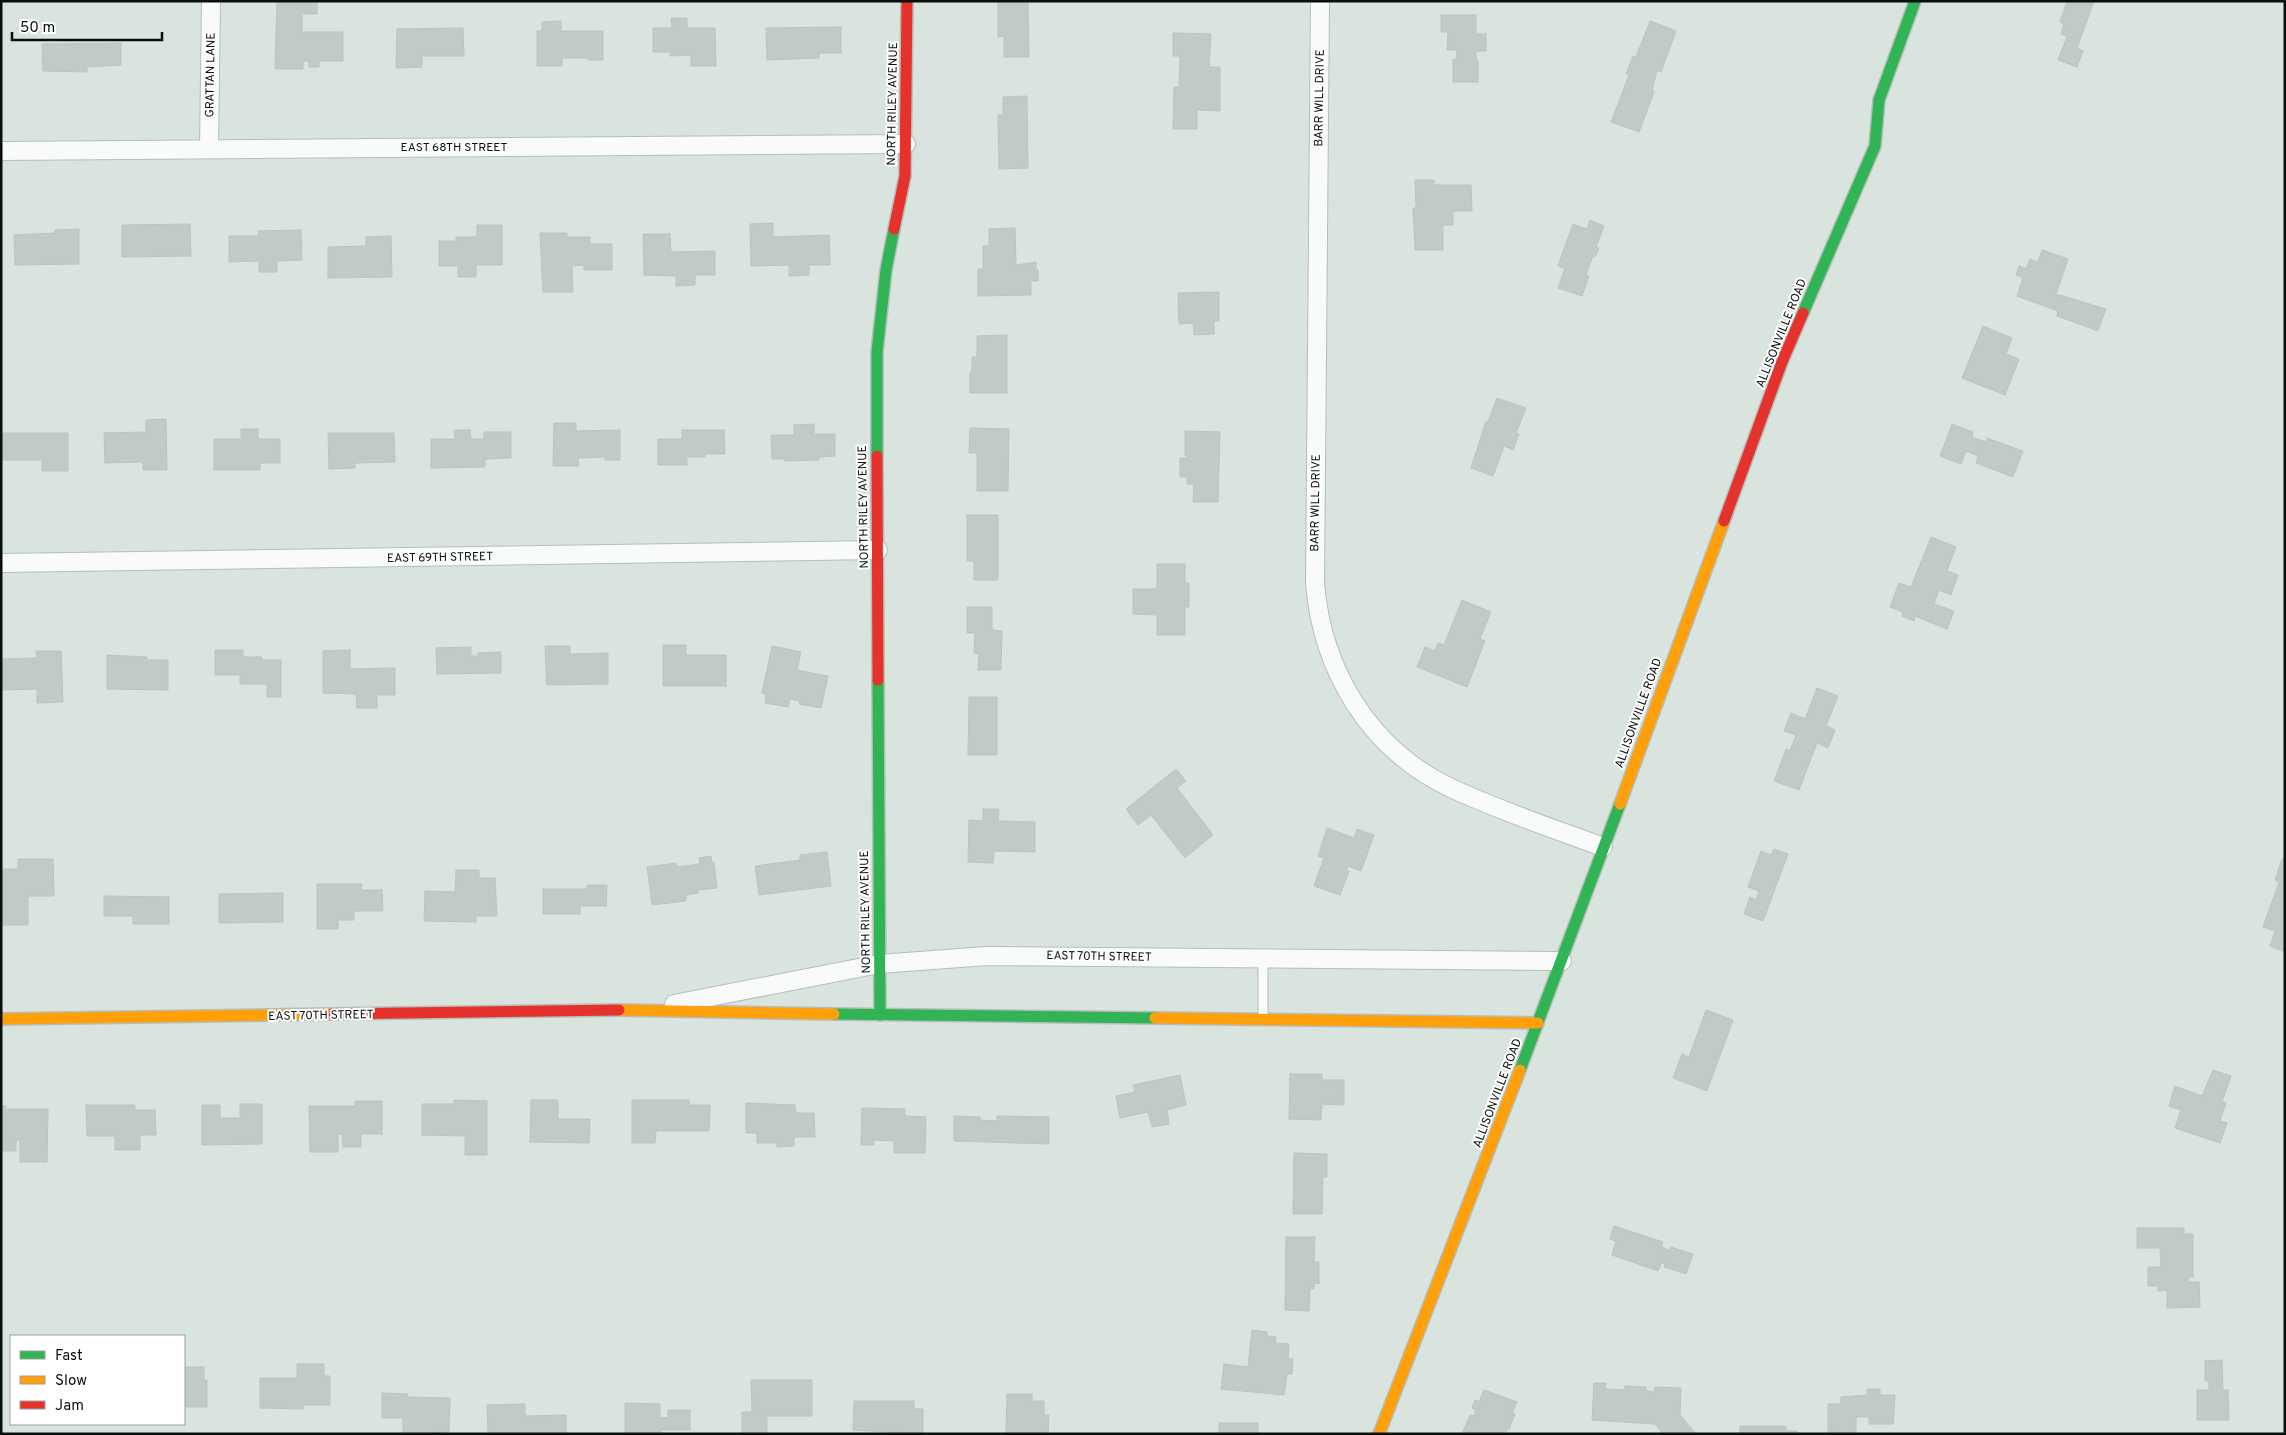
<svg xmlns="http://www.w3.org/2000/svg" width="2286" height="1435" viewBox="0 0 2286 1435" font-family="Overpass,sans-serif">
<style>
.building{fill:#c2cac6;stroke:#bbc4bf}
.lines{fill:none;stroke-linecap:round;stroke-linejoin:round}
.lane-casing{stroke:#b6beba;stroke-width:11}
.street-casing{stroke:#b6beba;stroke-width:20}
.fast-casing{stroke:#b6beba;stroke-width:14}
.slow-casing{stroke:#b6beba;stroke-width:14}
.jam-casing{stroke:#b6beba;stroke-width:14}
.lane{stroke:#f9fbfa;stroke-width:9}
.street{stroke:#f9fbfa;stroke-width:18}
.fast{stroke:#30b455;stroke-width:11}
.slow{stroke:#ff9f0a;stroke-width:11}
.jam{stroke:#e5322d;stroke-width:11}
.labels{text-anchor:middle;stroke-width:4;stroke-linejoin:round;paint-order:stroke}
.street-label{font-size:12px;fill:#09100c;stroke:#fff}
</style>
<rect width="100%" height="100%" fill="#d9e4de"/>
<g class="building">
<path d="M277 1H317V14H302V32H343V61H319V67H309V61H303V69H275Z"/>
<path d="M998 1H1028L1029 57H1004V36L998 37Z"/>
<path d="M2067 1H2094L2077 48 2083 51 2077 67 2058 60 2067 37 2061 34 2064 24 2060 22Z"/>
<path d="M1441 15H1476V34H1486V51H1476V60H1478V82H1453V59L1456 60 1457 50H1447L1448 32H1441Z"/>
<path d="M671 18H687V28H715L716 66H691V55L670 56V52H653V28H672Z"/>
<path d="M561 21V31H603V60H588V58H562V66H537V31H542V22Z"/>
<path d="M1650 21 1676 31 1661 72 1657 70 1652 91 1654 92 1639 132 1611 122 1629 75 1626 74 1633 56 1636 57Z"/>
<path d="M841 27V53H819V58L767 60 766 28Z"/>
<path d="M463 28 464 56H422V67L396 68 397 29Z"/>
<path d="M1173 33 1211 34 1209 67H1220V111L1197 110V129H1173L1174 87H1179L1180 56H1173Z"/>
<path d="M121 43V65L87 67V72L43 71 42 44Z"/>
<path d="M1027 96 1028 168 999 169 998 115H1003V97Z"/>
<path d="M1415 180H1434V185H1471L1472 211H1453V225H1443V250H1415L1413 208H1416Z"/>
<path d="M1590 220 1604 226 1596 247 1599 248 1595 257 1593 256 1586 275 1589 276 1582 296 1558 288 1565 268 1558 266 1573 224 1587 229Z"/>
<path d="M773 223V237L829 235 830 265H809V275L789 276V265L751 266 750 224Z"/>
<path d="M190 224 191 256 122 257V225Z"/>
<path d="M477 225H502V265H476V277H458V266H439V241H456V237H477Z"/>
<path d="M1015 228 1016 265 1036 262V270H1038V281H1031V295L978 296V269H983V246H989V229Z"/>
<path d="M79 229V264L15 265 14 235 55 233V230Z"/>
<path d="M301 230 302 260 277 261V272H259V261L229 262V236H259L258 231Z"/>
<path d="M540 233H567V237H590V244H612V270H584V265L572 266 573 292H543Z"/>
<path d="M643 234H670L671 252 715 251V275H695V285L676 286V276L644 275Z"/>
<path d="M391 236 392 277 328 278V247L366 246V237Z"/>
<path d="M2042 250 2068 259 2056 294 2106 309 2098 331 2057 316 2058 311 2017 296 2023 278 2016 275 2019 266 2026 269 2030 259 2038 262Z"/>
<path d="M1219 292V321H1214V334L1194 335 1193 323 1179 324 1178 293Z"/>
<path d="M1983 326 2012 338 2006 354 2019 359 2005 395 1962 378Z"/>
<path d="M1007 335V393H970V372H972V357H977V336Z"/>
<path d="M1497 398 1526 408 1516 433 1519 434 1513 450 1504 446 1493 476 1471 468 1486 421 1488 422Z"/>
<path d="M166 419 167 470H143V462L105 463 104 433 146 432V420Z"/>
<path d="M554 423H576V431L620 430V460H605V457L578 458 579 466H553Z"/>
<path d="M814 424V434H835V456L819 457V460L785 461V459H772L771 435H794V425Z"/>
<path d="M1952 424 1973 432 1972 437 1986 442 1987 438 2023 451 2013 477 1976 463 1978 456 1966 451 1961 464 1940 456Z"/>
<path d="M970 428 1009 429 1008 491H977V453H969Z"/>
<path d="M241 429H258V439H280V463H260V470H214V439H241Z"/>
<path d="M454 430H470L471 439H484V432H511V458L485 459V467L431 468V439H455Z"/>
<path d="M682 430H724L725 454H705V457H687V465H658V439H682Z"/>
<path d="M1185 431 1220 432 1218 502H1193L1194 484H1187V477H1180V458H1187L1188 456H1185Z"/>
<path d="M2 433H68V471H42V460H2Z"/>
<path d="M328 433H394L395 462 355 463V468L329 469Z"/>
<path d="M967 515H998V580H974V561H967Z"/>
<path d="M1931 537 1956 547 1947 571 1958 575 1951 595 1939 590 1934 604 1954 611 1947 629 1915 616 1914 621 1902 616 1903 612 1890 607 1899 583 1911 587Z"/>
<path d="M1157 564H1185V583H1189V607H1185V635H1157V615L1133 614V589H1157Z"/>
<path d="M1462 600 1491 612 1480 639 1485 641 1467 687 1417 667 1425 647 1435 651 1438 643 1444 645Z"/>
<path d="M967 607H992V630L1002 631 1001 670H978L979 654 974 653 975 633H967Z"/>
<path d="M663 645H686V655H726V686H663Z"/>
<path d="M545 646H570V654L608 653V684L547 685Z"/>
<path d="M772 646 801 652 797 670 828 676 821 708 799 704 800 701 790 699 788 707 765 703 766 694 762 693Z"/>
<path d="M471 647V656H478V653L501 652V673L437 674 436 648Z"/>
<path d="M215 650H243V657H262V660H281V697H267V684H240V675H215Z"/>
<path d="M350 650V669L395 668V695H377V708H357L356 694 323 693V651Z"/>
<path d="M36 651H61L63 702 37 703V689L1 690V659L37 658Z"/>
<path d="M107 655 147 657V660H168V690L107 689Z"/>
<path d="M1817 688 1838 696 1826 726 1835 730 1828 748 1817 743 1799 790 1774 781 1786 749 1790 751 1796 735 1784 731 1791 713 1805 719Z"/>
<path d="M969 697H997V755H968Z"/>
<path d="M1176 769 1186 781 1177 788 1213 835 1185 858 1151 815 1138 825 1126 809Z"/>
<path d="M983 809H999L998 821 1035 822V852L994 851 993 863 968 862 969 820 983 821Z"/>
<path d="M1327 828 1354 838 1357 829 1374 835 1361 871 1348 866 1346 870 1349 871 1340 895 1314 886 1324 858 1318 856Z"/>
<path d="M1774 849 1788 854 1763 921 1744 914 1750 897 1756 900 1759 891 1748 887 1761 851 1771 855Z"/>
<path d="M827 852 831 886 759 895 755 866 800 860V855Z"/>
<path d="M711 856 712 863 714 862 717 888 698 890V893L686 895V901L652 905 647 867 676 863V867L700 864 699 858Z"/>
<path d="M18 859H53L54 896H28V925H1V869H18Z"/>
<path d="M2282 859 2285 860V952L2270 946 2275 931 2263 927 2279 882 2275 880Z"/>
<path d="M456 870H479V878H495L497 916H476V922L424 921 425 891 455 892Z"/>
<path d="M317 884H362L361 890H382L383 911H354V920H338V929H317Z"/>
<path d="M587 885H607L606 906H580V914H543V889H587Z"/>
<path d="M283 893V922L219 923V894Z"/>
<path d="M104 896 169 897V924H133V916H104Z"/>
<path d="M1706 1010 1733 1020 1707 1091 1673 1078 1682 1054 1689 1057Z"/>
<path d="M2213 1070 2231 1076 2222 1102 2226 1103 2220 1121 2227 1123 2220 1143 2175 1128 2181 1110 2169 1106 2175 1086 2202 1096Z"/>
<path d="M1290 1074H1322V1080H1344V1105L1322 1104 1321 1120 1289 1119Z"/>
<path d="M1180 1075 1186 1105 1167 1110 1169 1124 1152 1127 1148 1112 1120 1118 1116 1096 1135 1092 1133 1085Z"/>
<path d="M454 1100 487 1101V1155H465V1136L422 1135V1104H454Z"/>
<path d="M531 1100H558V1119H590L589 1143 530 1142Z"/>
<path d="M632 1100H689V1105H710L709 1131H656L655 1143H632Z"/>
<path d="M355 1101H382V1134H361V1147H343L342 1134 338 1135V1152H310L309 1106H355Z"/>
<path d="M746 1103 795 1105 796 1113H814L815 1137H794V1146L777 1147V1143H757V1133H746Z"/>
<path d="M240 1104H262V1144L202 1145V1105H220V1118H240Z"/>
<path d="M86 1105H135V1110H155L156 1135H140V1150H115V1136H87Z"/>
<path d="M1 1106H6L5 1109H48L47 1162H20V1140H16V1151H1Z"/>
<path d="M862 1108 905 1109V1116L926 1117 925 1153H894V1141L874 1140V1145H861Z"/>
<path d="M954 1116 980 1117V1120L997 1121V1116L1049 1117V1144L954 1141Z"/>
<path d="M1294 1153 1327 1154V1177H1323L1322 1214H1293Z"/>
<path d="M1614 1226 1663 1242 1661 1247 1670 1250 1671 1247 1693 1254 1686 1274 1664 1267 1665 1264 1661 1263 1658 1271 1612 1255 1616 1241 1610 1239Z"/>
<path d="M2137 1228H2184V1234H2193V1277H2188V1282H2199L2200 1307 2167 1308V1290L2158 1291V1286H2148V1267H2161L2160 1248H2137Z"/>
<path d="M1286 1237H1315L1314 1262H1319V1284L1314 1283V1289L1310 1288 1309 1311 1285 1310Z"/>
<path d="M1252 1330 1267 1332V1336L1276 1337 1275 1343 1289 1344 1288 1359H1293L1292 1374H1287L1284 1395 1221 1389 1224 1364 1248 1367Z"/>
<path d="M2222 1360 2223 1390H2228L2229 1420H2197V1390H2209V1381H2205V1361Z"/>
<path d="M297 1364H324V1376H330V1405H303V1409L260 1408V1378H297Z"/>
<path d="M184 1367H204V1380H207V1407H184Z"/>
<path d="M751 1380H812V1416H767V1434H742V1412H752Z"/>
<path d="M1594 1383H1606L1605 1389 1625 1390V1386L1646 1387V1391L1654 1392 1655 1387 1681 1388 1680 1415 1696 1434H1663L1655 1424 1592 1420Z"/>
<path d="M1867 1389H1880V1395H1895L1893 1424H1869V1417H1856V1434L1828 1432V1404H1841V1397L1867 1395Z"/>
<path d="M1484 1390 1517 1402 1512 1413 1515 1414 1509 1429H1507L1505 1434H1462L1470 1415 1474 1416 1476 1410 1472 1408 1475 1400 1479 1402Z"/>
<path d="M382 1393 408 1394 407 1397 450 1398 449 1432 403 1434V1418H382Z"/>
<path d="M1007 1394H1032V1401H1044V1415H1049L1048 1434 1006 1433Z"/>
<path d="M854 1401H914V1409H923V1434L853 1430Z"/>
<path d="M625 1403 660 1404V1417L668 1418V1410H690V1430H661V1434H625Z"/>
<path d="M525 1404V1416L566 1415V1434H488L487 1405Z"/>
<rect x="1219" y="1423" width="39" height="11"/>
<path d="M1740 1426H1786V1431H1797V1434H1740Z"/>
</g>
<g class="lines">
<g class="lane-casing">
<path id="lane" d="M1263 1020V958"/>
</g>
<g class="street-casing">
<g id="street">
<path d="M1320 1 1315 583C1322 671 1370 750 1451 788 1500 811 1552 828 1603 847"/>
<path d="M209 149 211 1"/>
<path d="M1 151 906 144"/>
<path d="M1 563 878 550"/>
<path d="M674 1004 879 964 987 956 1562 961"/>
</g>
</g>
<g class="fast-casing">
<g id="fast">
<path d="M1803 313 1875 146 1879 100 1915 1"/>
<path d="M877 456V352L886 270 894 229"/>
<path d="M878 680 880 1015"/>
<path d="M834 1014 1155 1018"/>
<path d="M1520 1070 1620 804"/>
</g>
</g>
<g class="slow-casing">
<g id="slow">
<path d="M1620 804 1724 521"/>
<path d="M619 1010 834 1014"/>
<path d="M1155 1018 1538 1023"/>
<path d="M1 1019 332 1014"/>
<path d="M1379 1434 1520 1070"/>
</g>
</g>
<g class="jam-casing">
<g id="jam">
<path d="M894 229 905 176 907 1"/>
<path d="M877 456 878 680"/>
<path d="M1724 521 1782 362 1803 313"/>
<path d="M332 1014 619 1010"/>
</g>
</g>
<use href="#lane" class="lane"/>
<use href="#street" class="street"/>
<use href="#fast" class="fast"/>
<use href="#slow" class="slow"/>
<use href="#jam" class="jam"/>
</g>
<g class="labels">
<g class="street-label">
<text transform="translate(210 75) rotate(-89)" y="4">GRATTAN LANE</text>
<text transform="translate(1319 98) rotate(-89)" y="4">BARR WILL DRIVE</text>
<text transform="translate(892 104) rotate(-89)" y="4">NORTH RILEY AVENUE</text>
<text x="454" y="151">EAST 68TH STREET</text>
<text transform="translate(1781 333) rotate(-68)" y="4">ALLISONVILLE ROAD</text>
<text transform="translate(1315 503) rotate(-89)" y="4">BARR WILL DRIVE</text>
<text transform="translate(863 507) rotate(-91)" y="4">NORTH RILEY AVENUE</text>
<text transform="translate(440 557) rotate(-1)" y="4">EAST 69TH STREET</text>
<text transform="translate(1638 713) rotate(-70)" y="4">ALLISONVILLE ROAD</text>
<text transform="translate(865 912) rotate(-91)" y="4">NORTH RILEY AVENUE</text>
<text transform="translate(1099 956) rotate(1)" y="4">EAST 70TH STREET</text>
<text transform="translate(321 1015) rotate(-1)" y="4">EAST 70TH STREET</text>
<text transform="translate(1497 1093) rotate(-69)" y="4">ALLISONVILLE ROAD</text>
</g>
</g>
<rect width="2286" height="1435" fill="none" stroke="#09100c" stroke-width="5"/>
<rect x="10" y="1335" width="175" height="90" fill="#ffffff" stroke="#9d9f9e"/>
<rect x="20" y="1351" width="25" height="8" fill="#30b455" stroke="#9d9f9e"/>
<text x="55" y="1360" font-size="15" fill="#09100c">Fast</text>
<rect x="20" y="1376" width="25" height="8" fill="#ff9f0a" stroke="#9d9f9e"/>
<text x="55" y="1385" font-size="15" fill="#09100c">Slow</text>
<rect x="20" y="1401" width="25" height="8" fill="#e5322d" stroke="#9d9f9e"/>
<text x="55" y="1410" font-size="15" fill="#09100c">Jam</text>
<path d="M12 32v8h150v-8" fill="none" stroke="#09100c" stroke-width="2.5"/>
<text x="20" y="32" font-size="15" fill="#09100c" stroke="#ffffff" stroke-width="4" paint-order="stroke">50 m</text>
</svg>
